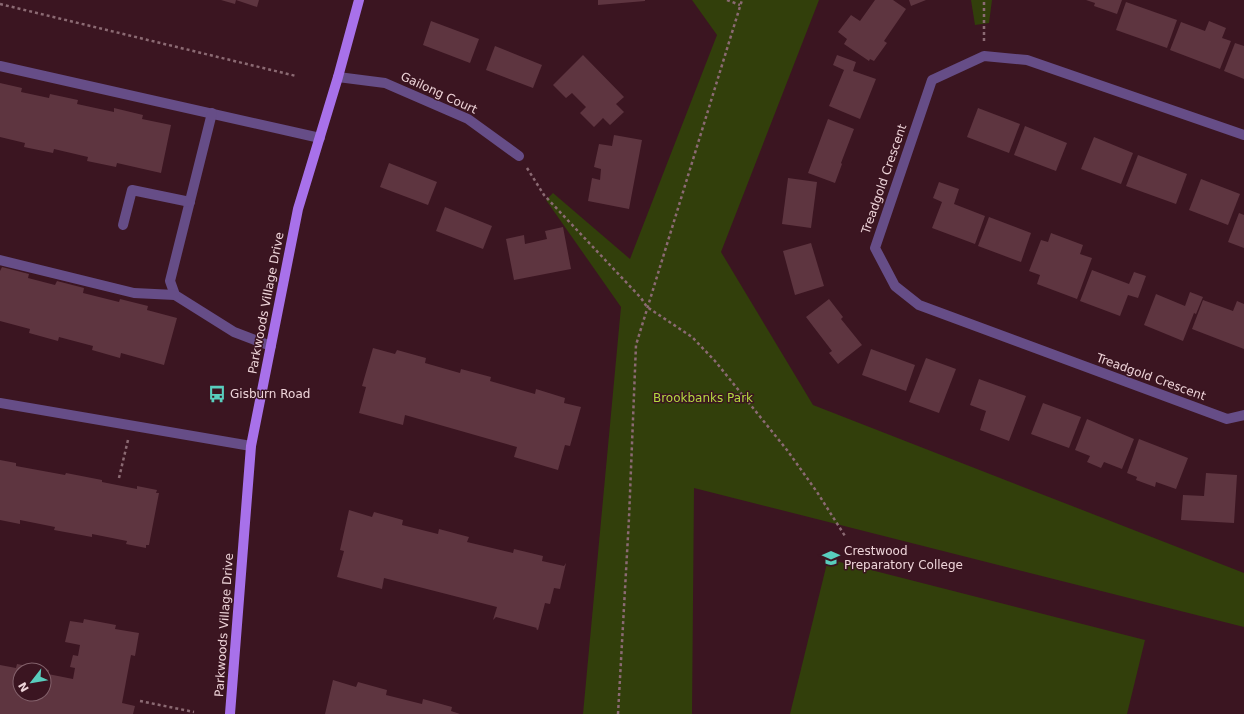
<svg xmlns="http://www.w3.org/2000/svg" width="1244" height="714" viewBox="0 0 1244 714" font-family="'DejaVu Sans',sans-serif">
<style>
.green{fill:#323f0b}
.building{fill:#5e3540;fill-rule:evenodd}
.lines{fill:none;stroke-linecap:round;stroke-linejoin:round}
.path{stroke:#8b6a73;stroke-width:2.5;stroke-dasharray:3 3;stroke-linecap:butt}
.minor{stroke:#664d87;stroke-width:10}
.major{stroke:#a871ea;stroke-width:10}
.labels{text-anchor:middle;stroke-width:3;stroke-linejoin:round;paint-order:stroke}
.street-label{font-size:12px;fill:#eed4d9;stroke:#3b1521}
.poi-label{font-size:12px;fill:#eed4d9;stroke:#3b1521;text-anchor:start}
.park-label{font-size:12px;fill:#b3da3f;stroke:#3b1521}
</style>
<rect width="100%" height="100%" fill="#3b1521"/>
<g class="green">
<path d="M692 0H819L721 252 813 405 1244 573V627L694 488 692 714H583L621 307 546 200 553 193 630 259 717 35Z"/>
<path d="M971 0H992L989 23 975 25Z"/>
<path d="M828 559 1145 640 1127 714H790Z"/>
</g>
<g class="building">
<path d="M221 0H259L257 7 236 0 235 4Z"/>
<path d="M598 0H645V1L598 5Z"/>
<path d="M875 0H893L906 9 884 41 887 43 874 61 870 59 869 61 844 44 847 39 838 32 851 15 860 21Z"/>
<path d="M909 0H926L911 6Z"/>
<path d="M1086 0H1122L1117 14 1094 6 1095 3Z"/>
<path d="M1126 2 1177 20 1167 48 1116 30Z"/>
<path d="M431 21 479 39 470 63 423 45Z"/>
<path d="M1209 21 1226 28 1222 38 1231 41 1220 69 1170 50 1181 22 1205 31Z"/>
<path d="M1235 43 1244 46V79L1224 71Z"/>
<path d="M495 46 542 65 533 88 486 70Z"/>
<path d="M583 55 624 97 616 104 624 112 610 125 603 118 594 127 580 113 586 107 572 93 566 98 553 85Z"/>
<path d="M837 55 856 62 853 71 876 79 860 119 829 106 844 70 833 65Z"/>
<path d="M0 83 22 88 21 92 49 98 50 94 78 100 77 104 114 112V108L143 115 142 119 171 125 161 173 117 163 116 167 87 161 88 157 54 149 53 153 24 147 25 143 0 137Z"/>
<path d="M978 108 1020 124 1009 153 967 137Z"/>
<path d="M828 119 854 129 841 163 842 164 835 183 808 173Z"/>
<path d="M1025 126 1067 143 1056 171 1014 155Z"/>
<path d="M614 135 642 140 629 209 588 201 592 178 600 180 601 169 594 167 599 144 612 146Z"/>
<path d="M1094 137 1133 153 1121 184 1081 169Z"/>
<path d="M1138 155 1187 174 1176 204 1126 186Z"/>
<path d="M389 163 437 182 428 205 380 187Z"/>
<path d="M788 178 817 182 811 228 782 224Z"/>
<path d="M1201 179 1240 194 1228 225 1189 210Z"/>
<path d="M939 182 959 189 954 204 985 216 975 244 932 228 942 202 933 198Z"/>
<path d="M445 207 492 226 483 249 436 231Z"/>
<path d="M1239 213 1244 215V248L1228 242Z"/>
<path d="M989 217 1031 233 1021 262 978 246Z"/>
<path d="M563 227 571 269 514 280 506 239 524 235 525 244 547 239 545 231Z"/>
<path d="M1051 233 1083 245 1080 254 1092 258 1077 299 1037 284 1040 275 1029 271 1041 240 1048 242Z"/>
<path d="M811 243 824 286 795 295 783 251Z"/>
<path d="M2 267 29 274 28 278 55 285 57 281 84 288 83 293 119 302 120 299 148 306 147 310 177 318 164 365 121 353 120 358 92 350 93 346 59 337 58 341 29 333 30 329 0 321V271Z"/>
<path d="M1092 270 1129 284 1134 272 1146 276 1138 298 1128 295 1120 316 1080 301Z"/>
<path d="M1190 292 1203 297 1196 314 1194 313 1183 341 1144 325 1156 294 1185 306Z"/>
<path d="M829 299 843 317 841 319 862 345 838 364 829 353 832 351 806 317Z"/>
<path d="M1203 300 1233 311 1237 301 1244 304V349L1192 329Z"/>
<path d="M373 348 395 354 397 350 426 358 425 363 460 373 461 369 491 377 490 381 535 394 536 389 565 398 564 403 581 407 570 446 565 445 558 470 514 457 517 447 405 415 403 425 359 413 366 387 362 386Z"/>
<path d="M871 349 915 365 906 391 862 375Z"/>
<path d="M926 358 956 369 939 413 909 402Z"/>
<path d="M979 379 1026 396 1009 441 980 430 986 411 970 405Z"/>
<path d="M1043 403 1081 417 1069 448 1031 434Z"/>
<path d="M1087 419 1134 439 1122 469 1104 462 1101 468 1087 462 1090 456 1075 450Z"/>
<path d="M1139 439 1188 458 1176 489 1156 482 1155 487 1136 480 1137 477 1127 473Z"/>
<path d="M0 460 16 463V466L65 475 66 473 102 480V482L137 489V486L157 490 156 493H159L149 545H146V548L126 544 127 541 92 534V537L54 530 55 527 20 520V524L0 520Z"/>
<path d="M1206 473 1237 475 1234 523 1181 520 1183 495 1204 496Z"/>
<path d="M349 510 372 517 374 512 403 520 402 525 438 534 439 529 469 537 467 542 513 553 514 549 543 556 542 561 564 566 566 563 560 589 554 588 550 604 545 603 538 630 536 629 537 628 496 617 493 620 497 607 384 578 382 589 337 577 344 551 340 550Z"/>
<path d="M84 619 116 625 115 629 139 633 135 656 131 655 122 703 135 706 133 714H0V665L16 668 17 664 49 670 48 674 73 679 75 668 70 667 73 655 78 656 80 645 65 642 70 621 83 623ZM20 670H44V694H20Z"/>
<path d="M333 680 356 687 358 682 387 690 386 695 422 704 423 699 452 707 451 711 460 714H325Z"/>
</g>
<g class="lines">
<g class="path">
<path d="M727 0 740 5"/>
<path d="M0 4 296 76"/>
<path d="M984 41V0"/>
<path d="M527 168 544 195 641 298 647 307 692 337 715 361 787 450 817 492 845 536"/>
<path d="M119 478 128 440"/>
<path d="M140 701 194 712"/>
<path d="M618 714 629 518 636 345 742 0"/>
</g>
<g class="minor">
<path d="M0 66 320 138"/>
<path d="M338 77 385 83 468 119 519 156"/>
<path d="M212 113 170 281 175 295 234 332 271 346"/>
<path d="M1244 135 1027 60 984 56 932 80 875 248 895 286 919 305 1227 419 1244 415"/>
<path d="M123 225 132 190 190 202"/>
<path d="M0 260 134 293 175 295"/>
<path d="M0 403 251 446"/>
</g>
<path class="major" d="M230 714 251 446 298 209 338 77 359 0"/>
</g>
<defs>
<g id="bus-bare" transform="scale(1.38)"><path d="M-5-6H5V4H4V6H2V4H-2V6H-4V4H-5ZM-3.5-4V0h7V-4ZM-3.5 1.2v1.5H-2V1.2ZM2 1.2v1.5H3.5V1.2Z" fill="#59cebe" stroke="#3b1521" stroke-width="2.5" paint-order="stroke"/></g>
<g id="school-bare" transform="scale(1.38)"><path d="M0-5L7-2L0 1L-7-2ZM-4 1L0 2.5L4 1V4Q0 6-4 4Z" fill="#59cebe" stroke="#3b1521" stroke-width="2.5" paint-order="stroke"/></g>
</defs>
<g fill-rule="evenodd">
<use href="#bus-bare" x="217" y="394"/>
<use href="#school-bare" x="831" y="558"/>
</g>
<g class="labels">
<g class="street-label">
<text transform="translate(439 93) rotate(25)" y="4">Gailong Court</text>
<text transform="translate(884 179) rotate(-71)" y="4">Treadgold Crescent</text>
<text transform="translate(266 303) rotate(-79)" y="4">Parkwoods Village Drive</text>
<text transform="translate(1151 377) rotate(20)" y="4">Treadgold Crescent</text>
<text transform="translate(224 625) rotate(-86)" y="4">Parkwoods Village Drive</text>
</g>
<g class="poi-label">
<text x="230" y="398">Gisburn Road</text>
<text x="844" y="555">Crestwood<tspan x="844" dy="14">Preparatory College</tspan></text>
</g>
<g class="park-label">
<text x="703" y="402">Brookbanks Park</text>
</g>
</g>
<g transform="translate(32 682) rotate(239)"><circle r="19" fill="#3b1521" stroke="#83616b"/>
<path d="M0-3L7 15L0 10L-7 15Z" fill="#59cebe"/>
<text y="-6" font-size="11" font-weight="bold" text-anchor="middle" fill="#eed4d9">N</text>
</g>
</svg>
